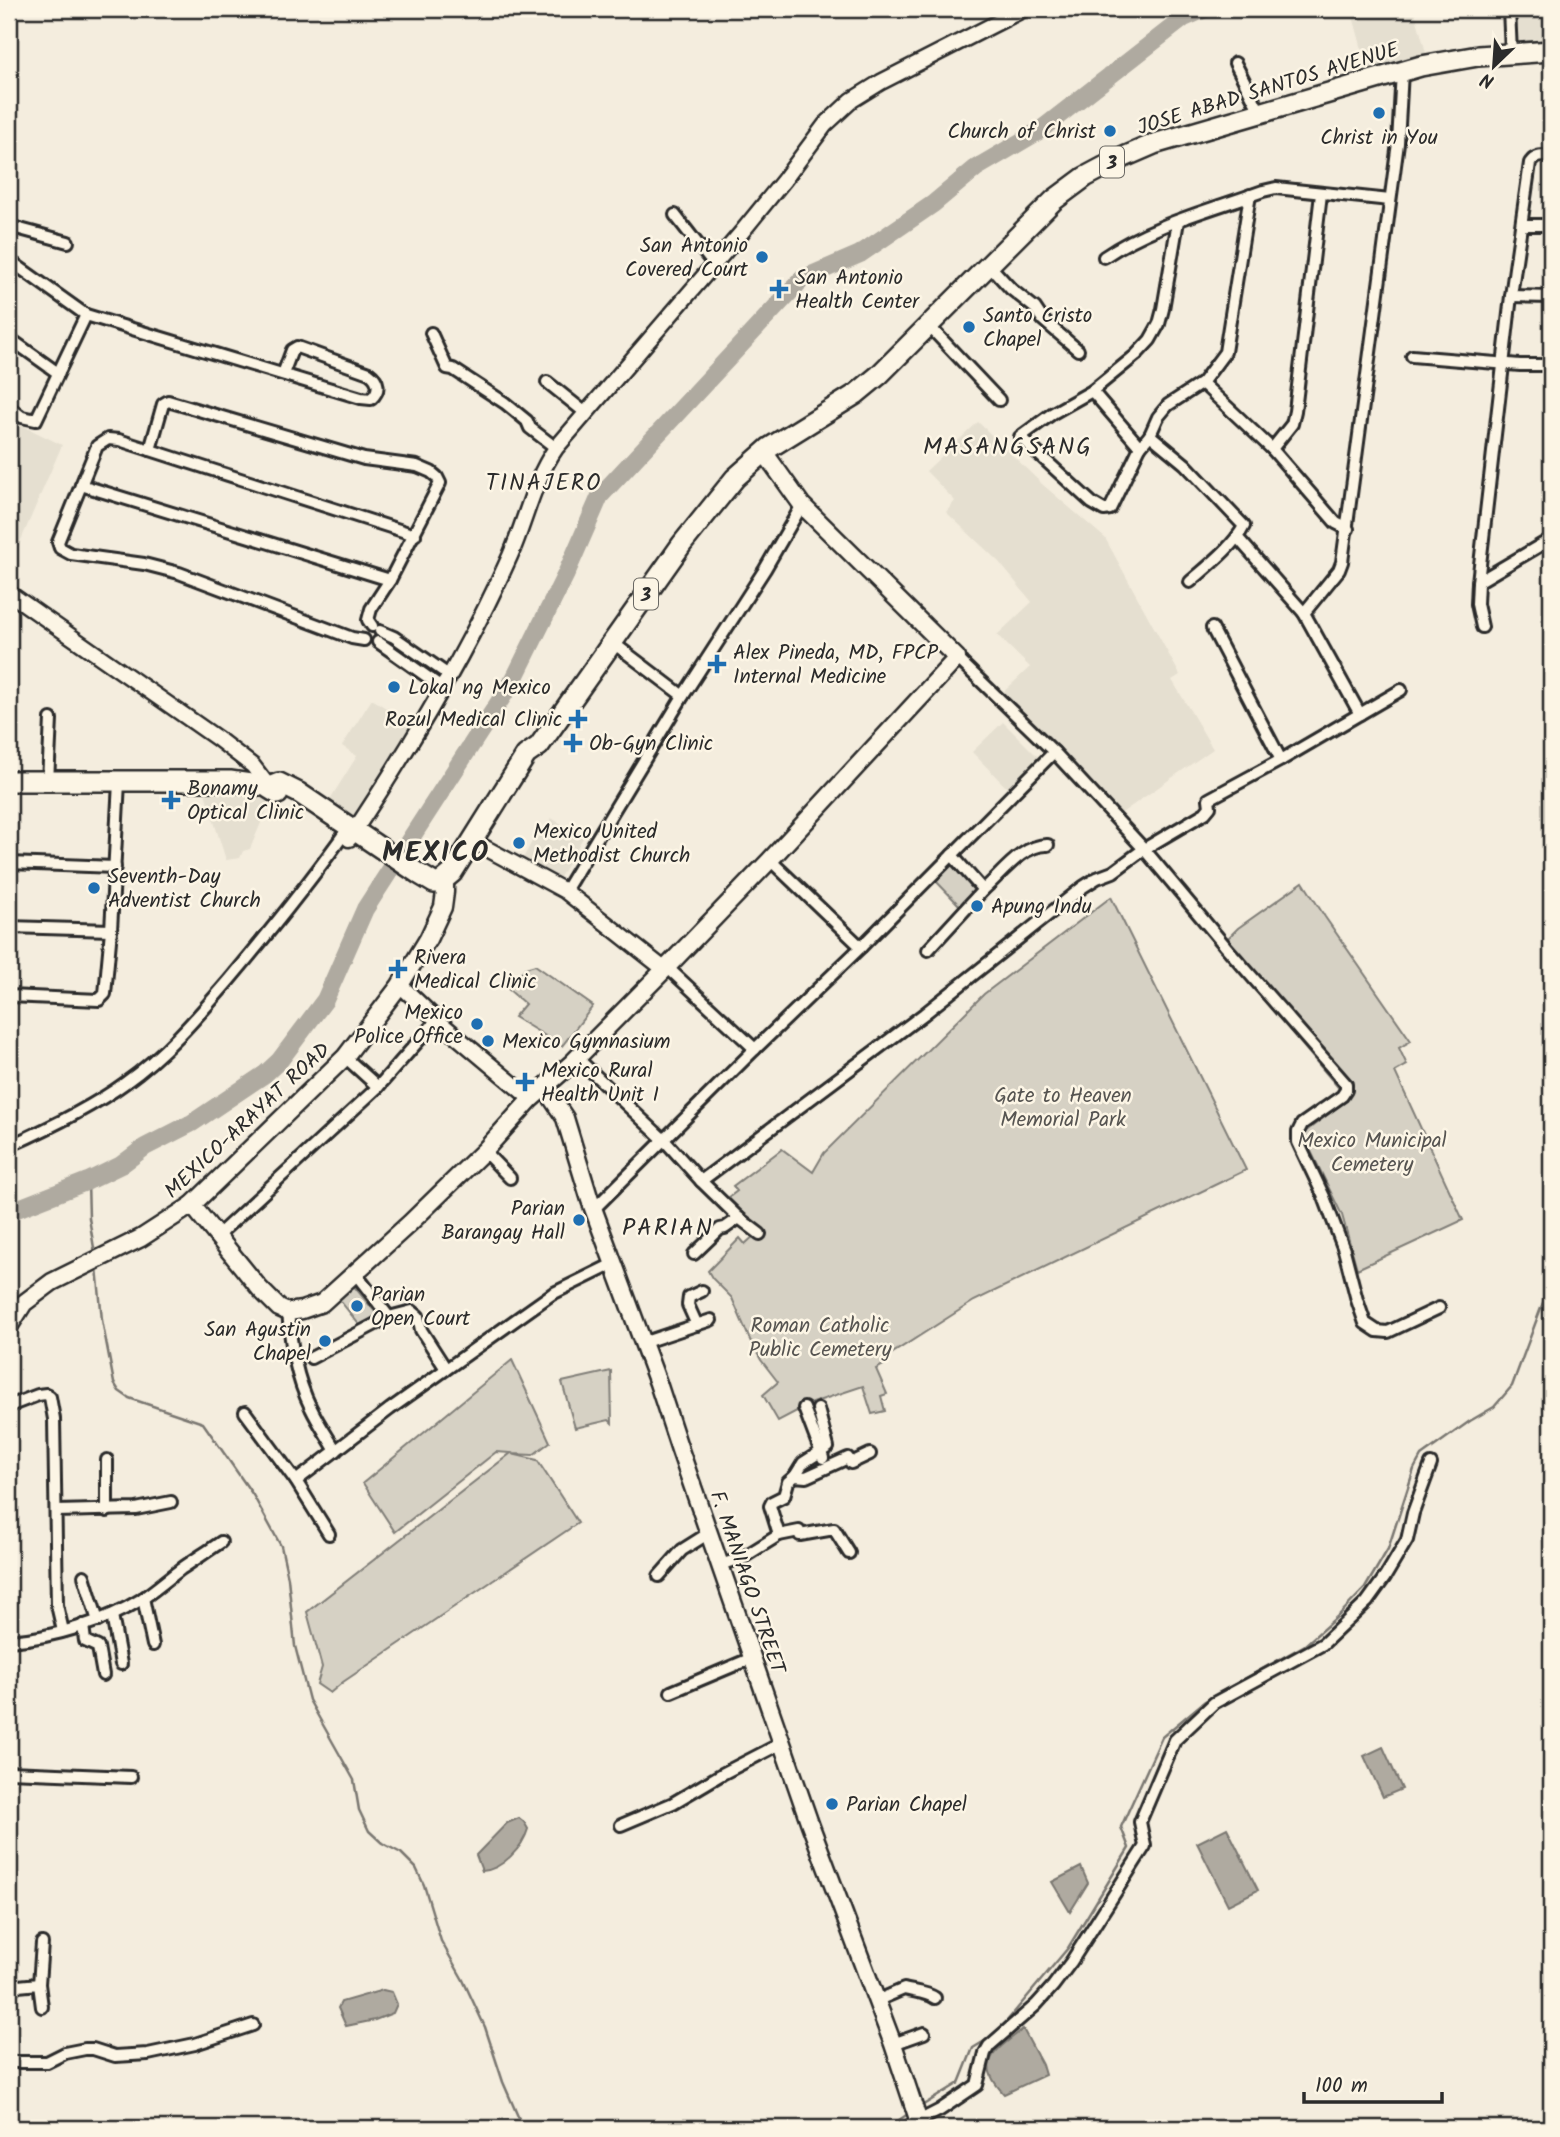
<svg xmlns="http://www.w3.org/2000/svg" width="1560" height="2137" viewBox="0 0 1560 2137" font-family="Kalam,sans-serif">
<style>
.built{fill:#e5dfd0}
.green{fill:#d6d1c4;stroke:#807e78;stroke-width:2}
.water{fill:#afaaa0;stroke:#7a7771;stroke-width:2}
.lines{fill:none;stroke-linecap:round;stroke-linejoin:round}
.stream{stroke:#7a7771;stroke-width:2.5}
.river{stroke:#afaaa0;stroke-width:18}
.minor-casing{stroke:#2b2b2b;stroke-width:16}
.tertiary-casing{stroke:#2b2b2b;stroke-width:19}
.secondary-casing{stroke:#2b2b2b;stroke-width:21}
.trunk-casing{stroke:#2b2b2b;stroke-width:24}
.minor{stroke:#fcf5e5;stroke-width:10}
.tertiary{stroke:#fcf5e5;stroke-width:14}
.secondary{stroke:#fcf5e5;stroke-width:16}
.trunk{stroke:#fcf5e5;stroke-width:19}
.poi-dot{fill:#1f6fb2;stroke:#fcf5e5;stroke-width:2.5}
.labels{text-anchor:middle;stroke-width:5;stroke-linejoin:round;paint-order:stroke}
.shield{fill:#fcf5e5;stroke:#6a6863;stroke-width:2}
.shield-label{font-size:19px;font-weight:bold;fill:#2b2b2b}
.street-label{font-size:21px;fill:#2b2b2b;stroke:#fcf5e5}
.poi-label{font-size:21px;fill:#2b2b2b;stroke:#fcf5e5;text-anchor:start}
.park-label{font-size:21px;fill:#565451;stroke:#fcf5e5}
.neighbourhood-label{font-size:23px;letter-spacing:2px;fill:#2b2b2b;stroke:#fcf5e5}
.quarter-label{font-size:24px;letter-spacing:2px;fill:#2b2b2b;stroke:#fcf5e5}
.district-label{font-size:28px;font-weight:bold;letter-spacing:2px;fill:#2b2b2b;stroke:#fcf5e5}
</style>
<rect width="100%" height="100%" fill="#f4edde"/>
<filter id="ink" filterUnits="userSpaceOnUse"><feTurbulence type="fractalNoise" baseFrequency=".0143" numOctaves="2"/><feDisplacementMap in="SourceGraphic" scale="14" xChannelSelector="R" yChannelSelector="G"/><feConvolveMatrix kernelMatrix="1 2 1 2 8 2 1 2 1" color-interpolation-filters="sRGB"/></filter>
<g filter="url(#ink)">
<g class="built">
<path d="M1351 9H1414L1428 60 1369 75Z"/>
<path d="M1514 9H1545L1547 43 1517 46Z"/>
<path d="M9 419 62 445 9 568Z"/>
<path d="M978 422 1042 484 1105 538 1180 675 1172 680 1213 749 1113 819 995 700 1030 667 997 635 1032 602 999 562 946 512 955 501 926 471Z"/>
<path d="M372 699 389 710 386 715 411 729 355 820 327 804 357 756 342 746Z"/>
<path d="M1003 722 1038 757 1007 788 972 752Z"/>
<path d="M205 793H250L248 799H271L250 849 243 851 240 858 226 860Z"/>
<path d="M551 818 584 836 556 884 520 864 536 834 541 836Z"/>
<path d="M9 2117 81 2124 80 2128H9Z"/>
</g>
<g class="green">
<path d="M948 861 980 894 963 909 932 877Z"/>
<path d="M1303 882 1325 917 1411 1041 1399 1048 1407 1065 1395 1072 1463 1220 1357 1269 1342 1215 1305 1139V1132L1348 1099 1219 947 1238 928Z"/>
<path d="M1111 897 1246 1170 974 1301 885 1358 887 1363 876 1369 887 1394 881 1396 885 1411 872 1414 863 1386 812 1403 778 1421 763 1395 778 1382 761 1360 750 1340 732 1298 712 1278 708 1271 740 1238 745 1244 757 1233 724 1201 737 1191 733 1186 782 1149 813 1172 824 1153 984 994Z"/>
<path d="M535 965 593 1006 562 1046 514 1017 525 1004 508 989 525 968Z"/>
<path d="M353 1285 377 1314 361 1327 338 1298Z"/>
<path d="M512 1360 550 1442 533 1455 512 1454 537 1460 578 1523 343 1682 330 1693 317 1684 322 1667 307 1612 511 1453 496 1452 395 1532 363 1483Z"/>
<path d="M611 1371 612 1423 609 1420 575 1428 562 1382Z"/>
</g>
<g class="water">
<path d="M1383 1747 1402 1789 1383 1797 1364 1756Z"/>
<path d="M519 1818 524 1822 528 1829C523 1847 502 1870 482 1871L476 1855 507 1823Z"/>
<path d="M1227 1828 1258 1890 1228 1905 1197 1843Z"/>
<path d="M1081 1867 1088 1883 1070 1912 1052 1882Z"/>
<path d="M383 1990 392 1992 397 2004 393 2013 375 2020 346 2026 338 2008 341 2002Z"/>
<path d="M1023 2029 1042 2065 1045 2075 1004 2094C973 2061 996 2051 1023 2029Z"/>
</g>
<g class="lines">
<g class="stream">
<path d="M88 1181 89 1218 95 1254"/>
<path d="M97 1267 102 1320 114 1383 119 1391 129 1398 203 1423 253 1495 281 1546 288 1578 295 1646 309 1700 354 1780 359 1810 369 1831 382 1843 401 1853 416 1868 424 1885 441 1941 463 1980 485 2027 503 2082 523 2128"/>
<path d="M920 2107 959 2083 973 2048 996 2034 1068 1948 1129 1848 1121 1827 1162 1737 1205 1701 1305 1645 1339 1615 1365 1588 1388 1549 1414 1469 1421 1456 1470 1421 1494 1407 1512 1386 1551 1281"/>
<path d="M887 2128 908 2114"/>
</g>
<path class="river" d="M9 1212 88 1181 121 1165 145 1147 192 1123 265 1074 280 1060 325 1000 365 909 514 679 566 574 600 496 802 279 860 254 933 204 976 168 1039 131 1184 18 1205 9"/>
<g class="minor-casing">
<g id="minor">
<path d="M1509 9 1511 53"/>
<path d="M1235 63 1260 112"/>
<path d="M675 215 714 265"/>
<path d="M1178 221 1163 309 1159 324 1150 340 1136 355 1092 391 1053 413 1020 437 1092 503 1104 510 1110 509 1140 447 1150 435 1158 417 1168 405 1202 383 1225 352 1250 195"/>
<path d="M1522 225H1551"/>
<path d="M9 226 68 242"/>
<path d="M1104 257C1151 225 1210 210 1263 191L1276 188 1390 200"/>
<path d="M9 260 86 315 361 398 371 399C381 390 379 380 369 373L297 347 292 350 283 374"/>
<path d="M989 265 1011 289 1035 308 1043 320 1078 350"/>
<path d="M1511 296 1551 297"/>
<path d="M930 327 999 400"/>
<path d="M431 333 447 368 453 369 505 403 527 421 530 428 556 448"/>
<path d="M9 338 58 373"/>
<path d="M1412 356 1520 365H1551"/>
<path d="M547 382 587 414"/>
<path d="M1202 383 1272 449 1336 523 1348 529"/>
<path d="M1092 391 1140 447"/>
<path d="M9 407 22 417 36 420 86 315"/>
<path d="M1150 435 1185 464 1244 526C1234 546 1207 567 1190 582"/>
<path d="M1272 449 1292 424 1295 411 1321 194"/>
<path d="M150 450 163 404 168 401 364 459 417 466 431 472 437 477 440 483 390 580 371 609 368 620 372 626"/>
<path d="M81 485 390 580"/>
<path d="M1237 537 1304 613"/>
<path d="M1478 582 1551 539"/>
<path d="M1482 627 1477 604 1478 582 1511 296 1530 163C1535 155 1543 156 1551 156"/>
<path d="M380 631 394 637 450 676"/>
<path d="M364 640 352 638 179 573 144 564 71 554 60 548 58 542 97 446 108 439 119 440 415 535"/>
<path d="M378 642 443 688"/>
<path d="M612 642 683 696"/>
<path d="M957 658 1054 752 1144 849 1226 947 1346 1084V1090L1342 1096 1302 1124 1298 1132V1142L1324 1197 1344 1250 1357 1300 1365 1323 1377 1331 1388 1332 1439 1308"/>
<path d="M1360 714 1304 613 1339 570 1342 562 1398 143 1402 71"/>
<path d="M1281 760 1401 690"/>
<path d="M48 782 51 719"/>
<path d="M770 860 861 947"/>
<path d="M9 863 115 867"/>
<path d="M983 890C1001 875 1022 844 1048 845"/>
<path d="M565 891 683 696 765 569 802 505"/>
<path d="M9 927 111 930"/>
<path d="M928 950 983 890 952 855"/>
<path d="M667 967 755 1049"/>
<path d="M9 996 99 1000 105 994 111 930 119 782"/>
<path d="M345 1057 378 1087"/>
<path d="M577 1058 665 1141 701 1181 739 1218 760 1234"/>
<path d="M9 1146C47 1129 91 1108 125 1083 166 1054 199 1015 231 978 272 929 312 879 349 827"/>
<path d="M484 1151 510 1178"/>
<path d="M701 1181 924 1014 1083 887 1097 878 1113 872 1144 849 1205 813 1210 807 1209 799 1281 760 1212 628"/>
<path d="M594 1209 755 1049 861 947 1054 752"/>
<path d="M217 1236 378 1087 437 1020"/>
<path d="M694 1254 720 1229 725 1228 739 1218"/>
<path d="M355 1273 389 1317"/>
<path d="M288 1312C291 1346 296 1378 311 1408 318 1423 328 1437 336 1451"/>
<path d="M697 1325 688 1305 689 1297 702 1291"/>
<path d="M642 1343 711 1320"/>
<path d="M311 1358 389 1317 412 1311 418 1316 421 1330 446 1369"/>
<path d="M9 1406 38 1395 46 1394 50 1397 54 1419 57 1605 63 1631"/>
<path d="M804 1408 823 1458"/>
<path d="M245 1412 296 1481 329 1534"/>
<path d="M107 1460V1511"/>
<path d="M795 1476 803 1463 828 1447 818 1409"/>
<path d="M296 1481 390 1409 552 1294 613 1264"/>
<path d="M56 1511 136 1509 171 1502"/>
<path d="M779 1535 799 1531 800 1535 834 1529 849 1553"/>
<path d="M720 1565 742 1558 779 1535 770 1506 772 1502 784 1496 788 1482 795 1476 806 1477 848 1458 851 1463 870 1454"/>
<path d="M84 1576 98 1621"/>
<path d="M659 1576 682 1550 709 1533"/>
<path d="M143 1598 153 1645"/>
<path d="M112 1615 121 1664"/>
<path d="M83 1625 85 1641 98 1647 103 1675"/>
<path d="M9 1641C52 1638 105 1622 142 1599 155 1590 168 1579 181 1569 194 1560 208 1551 221 1542"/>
<path d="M671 1692 752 1658"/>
<path d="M9 1772 131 1777"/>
<path d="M621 1825 673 1803 722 1774 782 1743"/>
<path d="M9 1990 18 1986 39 1984"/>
<path d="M876 2001 904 1989C915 1992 927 1992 935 1998"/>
<path d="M42 2007 39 1984 42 1943"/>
<path d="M893 2044 924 2033"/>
<path d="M9 2062H47L65 2053 85 2049H93L115 2056 148 2054 195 2044 253 2025"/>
<path d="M905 2128 940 2110 977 2085 985 2053 989 2046 1036 2005 1053 1986 1071 1962 1145 1846 1140 1822 1175 1740 1214 1703 1323 1644 1367 1602 1385 1577 1407 1540 1413 1513 1431 1464"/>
</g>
</g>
<g class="tertiary-casing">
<g id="tertiary">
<path d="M9 593 218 739 253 766 269 787"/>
<path d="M349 839C409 749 466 655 510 556 526 520 533 481 556 448L741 233 784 180 825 125 852 100 881 82 1024 9"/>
<path d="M480 845 565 891 664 969"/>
<path d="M400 985 437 1020 531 1099"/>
</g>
</g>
<g class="secondary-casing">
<g id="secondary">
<path d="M545 1088 565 1118 590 1200 658 1383 680 1450 810 1824 893 2044 921 2128"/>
<path d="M192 1205 260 1289 279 1308 288 1312 302 1310 322 1303 410 1223 484 1151 531 1099 572 1063 667 967 770 860 957 658 802 505 764 452"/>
<path d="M9 1327 24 1303 52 1282 141 1238 192 1205 345 1057 400 985 428 939 443 907 445 892V880"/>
</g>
</g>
<g class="trunk-casing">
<g id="trunk">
<path d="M9 781H230L265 786 278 794"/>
<path d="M269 787 279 783 299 793 419 874 434 883H440L452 873 526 755 539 746 682 544 735 478 769 448 856 394 879 375 1054 200 1085 177 1117 160 1154 144 1421 66 1478 56 1551 51"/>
</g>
</g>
<use href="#minor" class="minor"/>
<use href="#tertiary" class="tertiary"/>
<use href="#secondary" class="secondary"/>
<use href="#trunk" class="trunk"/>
</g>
</g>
<g class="poi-dot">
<circle cx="1379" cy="113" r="7"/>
<circle cx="1110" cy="131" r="7"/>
<circle cx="762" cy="257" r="7"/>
<path d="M775.5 278.5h7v7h7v7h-7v7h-7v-7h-7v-7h7z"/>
<circle cx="969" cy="327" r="7"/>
<path d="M713.5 653.5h7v7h7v7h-7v7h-7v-7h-7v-7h7z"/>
<circle cx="394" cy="687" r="7"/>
<path d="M574.5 708.5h7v7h7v7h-7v7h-7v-7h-7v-7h7z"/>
<path d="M569.5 732.5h7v7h7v7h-7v7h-7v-7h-7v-7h7z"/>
<path d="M167.5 789.5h7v7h7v7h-7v7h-7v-7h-7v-7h7z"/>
<circle cx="519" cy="843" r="7"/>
<circle cx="94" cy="888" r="7"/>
<circle cx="977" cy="906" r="7"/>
<path d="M394.5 958.5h7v7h7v7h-7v7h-7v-7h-7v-7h7z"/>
<circle cx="477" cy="1024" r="7"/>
<circle cx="488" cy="1041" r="7"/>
<path d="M521.5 1071.5h7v7h7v7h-7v7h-7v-7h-7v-7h7z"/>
<circle cx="579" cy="1220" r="7"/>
<circle cx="357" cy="1306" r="7"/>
<circle cx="325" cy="1341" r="7"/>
<circle cx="832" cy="1804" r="7"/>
</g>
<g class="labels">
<g class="shield">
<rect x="1100" y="146.5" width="24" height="31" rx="5"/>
<rect x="634" y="578.5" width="24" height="31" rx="5"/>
</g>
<g class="shield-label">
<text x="1112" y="169">3</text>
<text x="646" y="601">3</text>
</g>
<g class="street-label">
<text transform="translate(1268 88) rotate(-17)" y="7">JOSE ABAD SANTOS AVENUE</text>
<text transform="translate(247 1120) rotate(-43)" y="7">MEXICO-ARAYAT ROAD</text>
<text transform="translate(748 1582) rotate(71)" y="7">F. MANIAGO STREET</text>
</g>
<g class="poi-label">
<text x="1096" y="138" text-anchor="end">Church of Christ</text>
<text x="1379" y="144" text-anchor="middle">Christ in You</text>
<text x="748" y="252" text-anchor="end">San Antonio<tspan x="748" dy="24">Covered Court</tspan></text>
<text x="795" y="284">San Antonio<tspan x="795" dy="24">Health Center</tspan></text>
<text x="983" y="322">Santo Cristo<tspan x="983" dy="24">Chapel</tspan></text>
<text x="733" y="659">Alex Pineda, MD, FPCP<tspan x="733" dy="24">Internal Medicine</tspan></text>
<text x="408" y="694">Lokal ng Mexico</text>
<text x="562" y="726" text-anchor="end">Rozul Medical Clinic</text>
<text x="589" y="750">Ob-Gyn Clinic</text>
<text x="187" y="795">Bonamy<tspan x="187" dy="24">Optical Clinic</tspan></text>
<text x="533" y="838">Mexico United<tspan x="533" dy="24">Methodist Church</tspan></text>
<text x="108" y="883">Seventh-Day<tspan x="108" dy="24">Adventist Church</tspan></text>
<text x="991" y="913">Apung Indu</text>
<text x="414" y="964">Rivera<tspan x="414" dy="24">Medical Clinic</tspan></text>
<text x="463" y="1019" text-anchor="end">Mexico<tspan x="463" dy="24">Police Office</tspan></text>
<text x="502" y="1048">Mexico Gymnasium</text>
<text x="541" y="1077">Mexico Rural<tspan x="541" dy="24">Health Unit I</tspan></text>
<text x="565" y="1215" text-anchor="end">Parian<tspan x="565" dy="24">Barangay Hall</tspan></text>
<text x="371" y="1301">Parian<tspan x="371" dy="24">Open Court</tspan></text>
<text x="311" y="1336" text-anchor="end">San Agustin<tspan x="311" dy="24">Chapel</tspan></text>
<text x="846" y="1811">Parian Chapel</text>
</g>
<g class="park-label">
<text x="1063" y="1102">Gate to Heaven<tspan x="1063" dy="24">Memorial Park</tspan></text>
<text x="1372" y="1147">Mexico Municipal<tspan x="1372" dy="24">Cemetery</tspan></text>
<text x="820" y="1332">Roman Catholic<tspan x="820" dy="24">Public Cemetery</tspan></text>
</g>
<g class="neighbourhood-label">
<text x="544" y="490">TINAJERO</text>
</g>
<g class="quarter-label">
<text x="1008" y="454">MASANGSANG</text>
<text x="668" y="1235">PARIAN</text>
</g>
<g class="district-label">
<text x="436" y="861">MEXICO</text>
</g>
</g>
<rect width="1560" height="2137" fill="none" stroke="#fcf5e5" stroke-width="35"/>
<rect x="18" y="18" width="1525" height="2102" fill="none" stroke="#2b2b2b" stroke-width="2.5" filter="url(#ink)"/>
<g transform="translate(1494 66) rotate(205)" stroke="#fcf5e5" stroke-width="5" paint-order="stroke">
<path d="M0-5L12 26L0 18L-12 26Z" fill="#2b2b2b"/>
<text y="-10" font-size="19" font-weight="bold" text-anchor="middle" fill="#2b2b2b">N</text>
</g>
<path d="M1304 2092v10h138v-10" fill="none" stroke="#2b2b2b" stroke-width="3.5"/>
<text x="1315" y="2092" font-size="21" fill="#2b2b2b" stroke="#fcf5e5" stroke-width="5" paint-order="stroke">100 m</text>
</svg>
